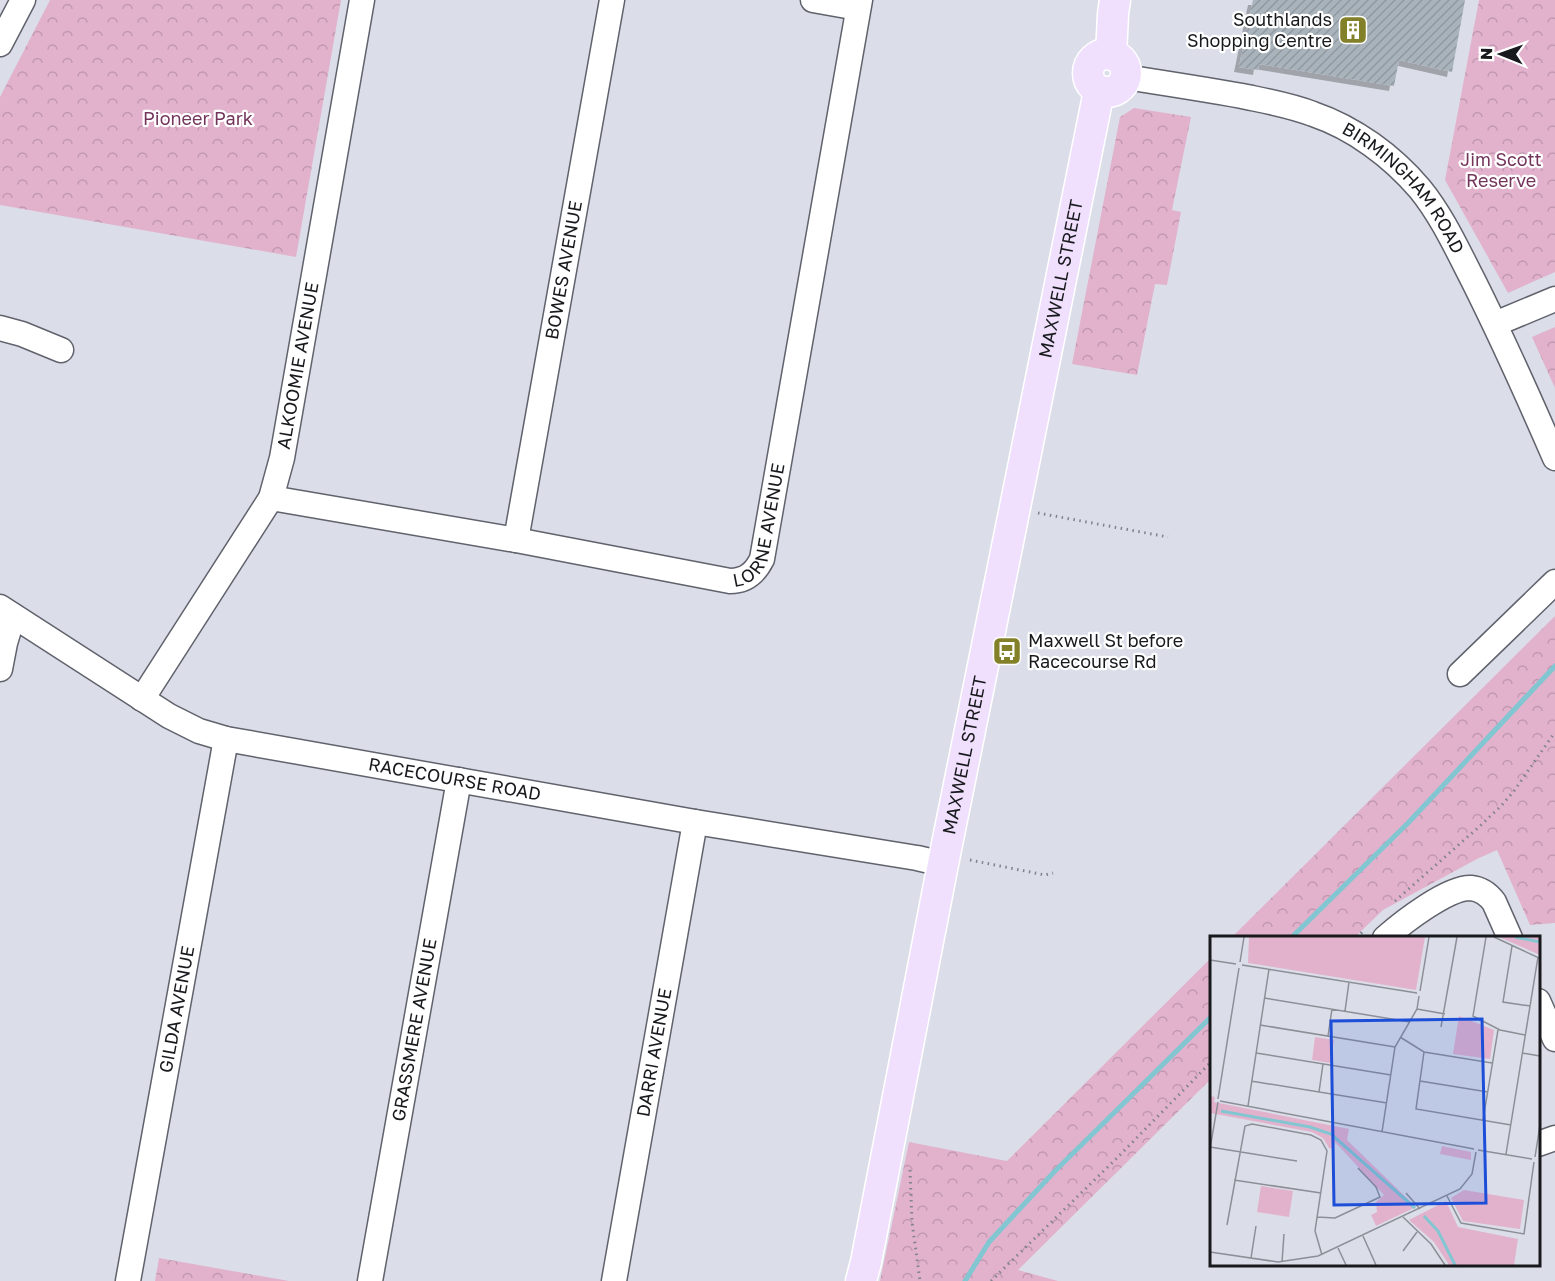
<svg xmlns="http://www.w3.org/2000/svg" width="1555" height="1281" viewBox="0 0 1555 1281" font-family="'Golos Text',sans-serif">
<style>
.park{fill:url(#park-crowns)}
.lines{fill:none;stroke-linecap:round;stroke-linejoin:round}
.stream{stroke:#82c6d1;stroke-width:5}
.building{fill:url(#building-hatch);filter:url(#shadow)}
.minor-casing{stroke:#60626c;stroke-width:27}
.major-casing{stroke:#fff;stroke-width:33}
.path{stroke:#81838b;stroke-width:3;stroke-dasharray:1.5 4.5;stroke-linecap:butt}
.minor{stroke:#fff;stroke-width:24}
.major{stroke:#f0e0fd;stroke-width:30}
.labels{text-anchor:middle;stroke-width:4.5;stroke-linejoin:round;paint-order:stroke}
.poi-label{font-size:18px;fill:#18191d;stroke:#fff;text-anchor:end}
.park-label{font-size:18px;fill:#73355c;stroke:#fff}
.street-label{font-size:18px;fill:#18191d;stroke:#fff}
.inset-river{fill:none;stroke:#82c6d1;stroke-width:3}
.inset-road{fill:none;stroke:#8d8f97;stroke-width:1.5}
.view{fill:#1d4ed8;fill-opacity:0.15;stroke:#1d4ed8;stroke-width:3}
.inset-edge{fill:none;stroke:#18191d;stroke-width:3}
</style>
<defs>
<pattern id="park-crowns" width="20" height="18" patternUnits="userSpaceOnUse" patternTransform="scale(1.5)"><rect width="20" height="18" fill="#e2b2cd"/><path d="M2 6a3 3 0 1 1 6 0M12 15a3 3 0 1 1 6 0" fill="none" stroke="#c198b0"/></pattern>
<pattern id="building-hatch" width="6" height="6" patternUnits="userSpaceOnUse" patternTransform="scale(1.5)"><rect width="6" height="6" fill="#a9b3bb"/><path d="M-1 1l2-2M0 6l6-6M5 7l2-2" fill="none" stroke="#9199a0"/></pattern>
<filter id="shadow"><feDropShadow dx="-5" dy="5" stdDeviation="0" flood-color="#0004"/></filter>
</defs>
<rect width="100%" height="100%" fill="#dbdee9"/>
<g class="park">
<path d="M50 0H341L296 257 0 205V97Z"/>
<path d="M1479 0H1555V272L1508 293 1445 180Z"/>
<path d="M1134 108 1191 117 1172 210 1181 212 1167 285 1155 284 1137 375 1072 364 1120 117Z"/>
<path d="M1555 327V388L1532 337Z"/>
<path d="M1555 616V923L1530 925 1497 850 1477 859 1383 910 1355 937H1232Z"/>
<path d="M1211 958V1079L1018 1270 1058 1281H880L909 1142 1007 1161Z"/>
<path d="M159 1258 289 1281H155Z"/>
</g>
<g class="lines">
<g class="stream">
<path d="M1291 938 1408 823 1555 666"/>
<path d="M965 1281 989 1242 1054 1172 1212 1016"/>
</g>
</g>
<path class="building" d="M1253 0H1465L1452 72 1399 60 1394 86 1259 64 1258 70 1239 67Z"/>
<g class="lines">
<g class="minor-casing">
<g id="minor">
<path d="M813 0 858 8"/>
<path d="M0 44 23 0"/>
<path id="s1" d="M1125 77C1164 83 1203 89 1242 96 1266 101 1290 105 1313 114 1354 128 1392 156 1420 189 1442 216 1457 249 1473 280 1502 338 1529 398 1555 458"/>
<path d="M1495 324 1555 299"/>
<path d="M0 328 22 334 61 350"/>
<path id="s2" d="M271 498 516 540 730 581C746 581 755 573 762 559L860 0"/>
<path id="s3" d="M516 540 612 0"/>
<path id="s4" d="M0 607 169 716 199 731 226 739 695 822 917 858 943 864"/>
<path d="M0 669 5 643 13 616"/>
<path d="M1460 674 1555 582"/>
<path id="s5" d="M142 699 271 498 282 458 362 0"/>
<path d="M1385 938C1402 923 1448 887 1471 888 1481 889 1488 894 1494 902L1510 938"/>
<path d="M1538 1001 1555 1039"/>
<path d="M1538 1144 1555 1138"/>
<path id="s6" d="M128 1281 226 739"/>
<path id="s7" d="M370 1281 459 780"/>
<path id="s8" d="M614 1281 695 822"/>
</g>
</g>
<g class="major-casing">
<g id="major">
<circle cx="1107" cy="73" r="19"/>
<path d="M1111 55 1113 14 1115 0"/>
<path id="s9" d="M861 1281 866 1262 943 864 1099 91"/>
</g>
</g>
<g class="path">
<path d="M1038 513 1168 537"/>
<path d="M970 860 1045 875 1053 873"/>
<path d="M1395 901 1480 826 1501 806 1514 791 1555 732"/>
<path d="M1357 938 1364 930"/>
<path d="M910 1170 912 1222 920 1281"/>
<path d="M991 1281 1116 1159 1212 1061"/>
</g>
<use href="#minor" class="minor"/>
<use href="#major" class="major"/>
</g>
<defs>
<g id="building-square" transform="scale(1.5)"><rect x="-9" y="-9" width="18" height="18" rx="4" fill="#828028" stroke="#fff"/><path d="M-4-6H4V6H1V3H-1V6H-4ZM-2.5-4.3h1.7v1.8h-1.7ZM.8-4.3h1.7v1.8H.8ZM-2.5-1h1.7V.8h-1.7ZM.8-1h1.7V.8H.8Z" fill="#fff"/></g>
<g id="bus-square" transform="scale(1.5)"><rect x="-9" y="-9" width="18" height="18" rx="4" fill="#828028" stroke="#fff"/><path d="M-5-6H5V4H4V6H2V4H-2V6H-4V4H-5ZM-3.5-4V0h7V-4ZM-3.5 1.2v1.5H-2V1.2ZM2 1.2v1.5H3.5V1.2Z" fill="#fff"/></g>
</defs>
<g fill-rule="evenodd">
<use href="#building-square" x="1353" y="30"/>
<use href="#bus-square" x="1007" y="651"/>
</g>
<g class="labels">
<g class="poi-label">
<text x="1332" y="26">Southlands<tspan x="1332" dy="21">Shopping Centre</tspan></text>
<text x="1028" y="647" text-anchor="start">Maxwell St before<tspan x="1028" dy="21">Racecourse Rd</tspan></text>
</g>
<g class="park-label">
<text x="198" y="125">Pioneer Park</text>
<text x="1501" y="166">Jim Scott<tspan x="1501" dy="21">Reserve</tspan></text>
</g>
<g class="street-label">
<text dy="6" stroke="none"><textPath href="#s1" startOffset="312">BIRMINGHAM ROAD</textPath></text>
<text dy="6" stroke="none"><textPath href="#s3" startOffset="274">BOWES AVENUE</textPath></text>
<text dy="6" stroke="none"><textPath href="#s9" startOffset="1022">MAXWELL STREET</textPath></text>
<text dy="6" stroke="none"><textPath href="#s5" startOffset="374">ALKOOMIE AVENUE</textPath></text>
<text dy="6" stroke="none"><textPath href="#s2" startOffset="537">LORNE AVENUE</textPath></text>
<text dy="6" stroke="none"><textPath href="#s9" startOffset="536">MAXWELL STREET</textPath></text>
<text dy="6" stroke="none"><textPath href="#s4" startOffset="495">RACECOURSE ROAD</textPath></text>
<text dy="6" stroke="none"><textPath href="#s6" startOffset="276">GILDA AVENUE</textPath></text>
<text dy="6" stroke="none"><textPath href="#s7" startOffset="255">GRASSMERE AVENUE</textPath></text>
<text dy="6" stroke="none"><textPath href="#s8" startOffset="232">DARRI AVENUE</textPath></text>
</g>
</g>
<g transform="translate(1210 936)">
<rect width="330" height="330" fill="#dbdee9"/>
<path d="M39 1H215L206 54 38 27ZM288 1H330V19L289 1ZM249 80 284 94 280 123 243 118ZM105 101 124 104 120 127 102 124ZM0 160 5 161 4 166 139 193 137 204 206 271 166 290 161 279 167 276 166 266 174 259 125 206 123 213 119 212 113 202 102 196 0 177ZM232 210 261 216V224L230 218ZM51 250 83 255 79 281 47 276ZM254 254 314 264 310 293 253 285 241 262ZM236 265 248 291 308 303 304 329H239L224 306 199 284Z" fill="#e2b2cd"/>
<path class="inset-river" d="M305 1 330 6M11 175 100 191 121 198 205 272M214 280 228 295 245 329"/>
<path class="inset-road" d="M276 1 263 80 290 94 315 99M284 1 329 22M302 10 293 66 320 70M0 24 26 28M30 26 34 1M32 29 207 57M210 55 219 1M54 62 200 86M207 73 235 78M135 75 139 46M50 89 185 111M231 91 247 1M118 100 122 73M190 101 214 116 282 127M214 116 206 173 301 189M46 117 181 139M312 117 330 120M41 145 177 167M210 145 278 156M109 156 113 128M8 163 29 32M10 165 264 213M38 170 59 33M273 184 288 94M172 196 185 111 207 73 209 60M0 211 87 225M0 213 8 166M268 214 322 223M296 218 328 21M325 221 330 189M24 244 111 257M196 257 210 273M237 260 251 287 314 298 324 226M107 281 125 282 170 261 166 251 148 232M193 281 221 308 235 329M17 289 35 190 42 188 101 199 111 204 117 215 105 295 112 319M153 300 166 329M128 312 136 329M193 315 207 296M0 316 68 326 108 320 250 253 262 238 266 216M41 322 46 290M72 326 74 298"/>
<path class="view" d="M272 83 276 267 124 269 121 85Z"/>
<rect width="330" height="330" class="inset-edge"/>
</g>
<g transform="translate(1501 54) rotate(271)" stroke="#ffffff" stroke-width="4.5" paint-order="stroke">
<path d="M0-4.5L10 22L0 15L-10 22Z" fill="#18191d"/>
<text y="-9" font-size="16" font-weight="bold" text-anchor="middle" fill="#18191d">N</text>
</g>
</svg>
